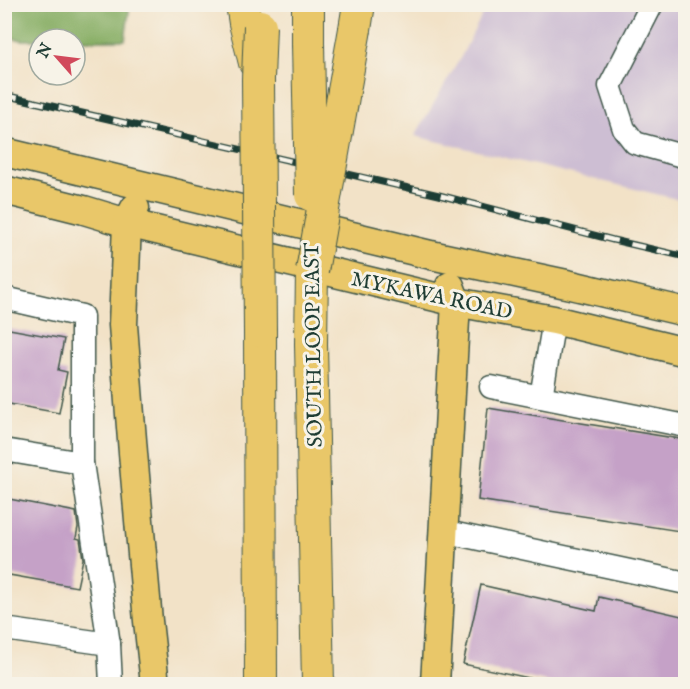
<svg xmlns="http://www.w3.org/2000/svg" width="690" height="689" viewBox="0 0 690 689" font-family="'IM FELL English',serif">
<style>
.industrial{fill:#cdbed3}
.forest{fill:#86ad63;stroke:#52754c;stroke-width:1.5}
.building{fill:#c5a1c7}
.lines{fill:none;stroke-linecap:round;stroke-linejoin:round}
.minor-casing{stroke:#3f564a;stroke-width:25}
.major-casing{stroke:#3f564a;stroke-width:31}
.highway-casing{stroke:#3f564a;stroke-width:34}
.minor{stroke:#fff;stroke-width:22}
.major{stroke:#e9c769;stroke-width:28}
.highway{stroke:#e9c769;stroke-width:32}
.rail-casing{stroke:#1f3d34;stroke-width:7}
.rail{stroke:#f7f3e8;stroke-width:4.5;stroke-dasharray:14;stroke-linecap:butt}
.highway-bridge-casing{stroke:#3f564a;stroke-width:34;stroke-linecap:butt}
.highway-bridge{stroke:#e9c769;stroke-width:32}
.labels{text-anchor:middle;stroke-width:6;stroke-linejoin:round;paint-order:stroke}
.street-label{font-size:21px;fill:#1f3d34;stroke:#f7f3e8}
</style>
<rect width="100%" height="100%" fill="#f7f3e8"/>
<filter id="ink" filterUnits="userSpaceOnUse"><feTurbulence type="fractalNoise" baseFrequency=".0167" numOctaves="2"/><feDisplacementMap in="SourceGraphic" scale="12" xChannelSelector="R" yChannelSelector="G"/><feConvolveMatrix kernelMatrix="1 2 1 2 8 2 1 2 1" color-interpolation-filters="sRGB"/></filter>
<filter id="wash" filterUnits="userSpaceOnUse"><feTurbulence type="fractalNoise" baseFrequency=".008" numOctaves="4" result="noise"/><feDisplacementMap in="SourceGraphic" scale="24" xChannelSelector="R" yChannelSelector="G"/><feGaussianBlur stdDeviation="1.35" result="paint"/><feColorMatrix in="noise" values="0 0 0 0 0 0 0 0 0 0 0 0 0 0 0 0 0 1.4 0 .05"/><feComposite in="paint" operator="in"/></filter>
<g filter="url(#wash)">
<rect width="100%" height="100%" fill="#f2e2c7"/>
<path class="industrial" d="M487 5H685V201L415 136 462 55Z"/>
<path class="forest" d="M4 5 5 4 130 5 125 40H23L5 37Z"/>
<g id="blocks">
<g class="building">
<path d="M4 328 64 339 58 370 67 372 59 413 4 403Z"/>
<path d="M488 408 686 440V532L478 500Z"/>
<path d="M4 498 76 512 78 527 76 538 80 539 83 559 77 587 4 574Z"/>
<path d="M481 585 596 611 599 597 686 617V684H557L463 664Z"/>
</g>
</g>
</g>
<g filter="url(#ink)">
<use href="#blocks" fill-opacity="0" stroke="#3f564a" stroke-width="1.5"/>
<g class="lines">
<g class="minor-casing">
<g id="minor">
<path d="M652 4 610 86 624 129 635 143 686 157"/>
<path d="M4 298 82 316V463L109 644 111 684"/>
<path d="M491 387 686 426"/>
<path d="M541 397 554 320"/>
<path d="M4 450 82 463"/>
<path d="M442 531 686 583"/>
<path d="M4 629 109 644"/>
</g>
</g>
<g class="major-casing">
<g id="major">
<path d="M4 152 431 255 571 285 686 312"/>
<path d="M4 190 84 210 127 223 456 302 554 320 686 352"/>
<path d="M135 208 127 223 123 325 133 453 148 621 155 684"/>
<path d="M435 684 456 302 450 286"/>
</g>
</g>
<g class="highway-casing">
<g id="highway">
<path d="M242 4 245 23 255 63"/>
<path d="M308 4V43"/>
<path d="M355 29 359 4"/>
<path d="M312 271 311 344 318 684"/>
<path d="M260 331 261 684"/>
</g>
</g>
<use href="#minor" class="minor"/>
<use href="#major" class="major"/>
<use href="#highway" class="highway"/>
<g class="rail-casing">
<path id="rail" d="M4 95 439 195 613 240 686 257"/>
</g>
<use href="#rail" class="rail"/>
<g class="highway-bridge-casing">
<g id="highway-bridge">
<path d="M308 43 311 195"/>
<path d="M312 271 355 29"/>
<path d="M260 331 258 79 260 26"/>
</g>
</g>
<use href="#highway-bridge" class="highway-bridge"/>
</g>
</g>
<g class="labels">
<g class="street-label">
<text transform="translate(432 295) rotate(12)" y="7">MYKAWA ROAD</text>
<text transform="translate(313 345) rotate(-91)" y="7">SOUTH LOOP EAST</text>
</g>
</g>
<rect width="690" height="689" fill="none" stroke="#f7f3e8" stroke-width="24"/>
<g transform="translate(57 57) rotate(298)"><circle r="28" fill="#f7f3e8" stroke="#a1aaa0" stroke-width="1.5"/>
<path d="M0-4.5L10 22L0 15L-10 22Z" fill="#d1495b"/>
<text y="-9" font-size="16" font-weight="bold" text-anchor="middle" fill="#1f3d34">N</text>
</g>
</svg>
